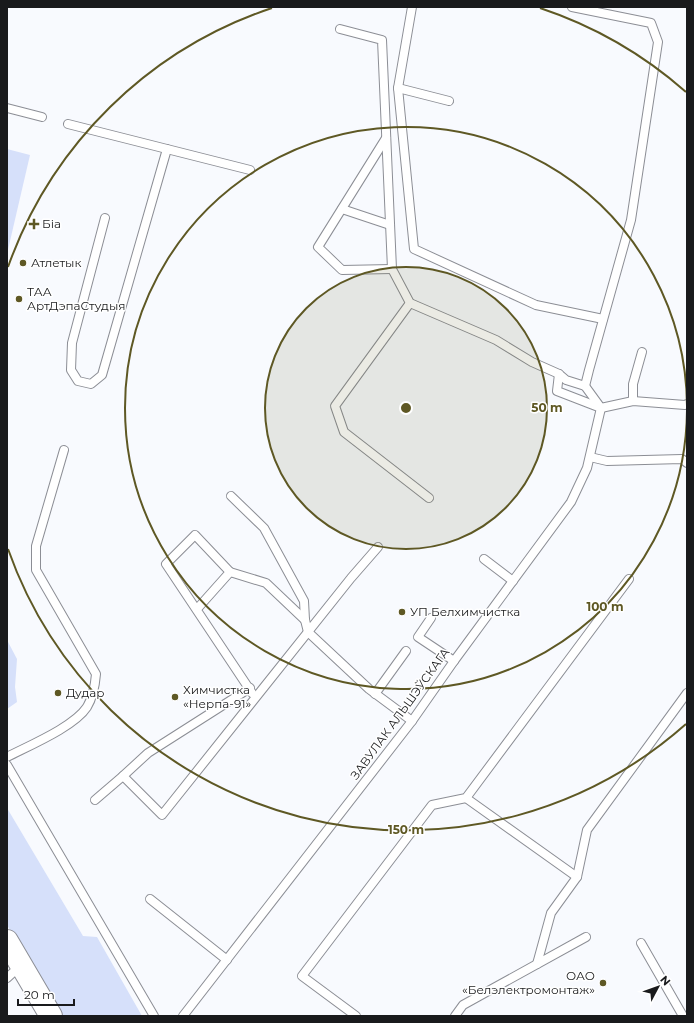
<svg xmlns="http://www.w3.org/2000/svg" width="694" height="1023" viewBox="0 0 694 1023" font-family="Montserrat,sans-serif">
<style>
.green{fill:#d6e0fa}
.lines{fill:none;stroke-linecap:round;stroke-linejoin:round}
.lane-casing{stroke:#8c8e95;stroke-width:10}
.secondary-casing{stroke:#8c8e95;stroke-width:24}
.lane{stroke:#fff;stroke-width:8}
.secondary{stroke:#fff;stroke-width:22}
.ring{fill:none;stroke:#5e5824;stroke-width:2}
.poi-dot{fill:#5e5824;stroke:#fff;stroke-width:1.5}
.labels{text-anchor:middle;stroke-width:3;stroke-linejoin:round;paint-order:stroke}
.poi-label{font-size:12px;fill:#191a1c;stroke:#fff;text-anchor:start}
.street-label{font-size:12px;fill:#191a1c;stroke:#fff}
.centre{fill:#5e5824;stroke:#fff;stroke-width:2}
.ring-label{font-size:12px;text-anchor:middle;font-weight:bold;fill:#5e5824;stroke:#fff;stroke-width:3;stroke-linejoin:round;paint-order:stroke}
</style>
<rect width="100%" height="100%" fill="#f8fafe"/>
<g class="green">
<path d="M7 149 30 155 7 254Z"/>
<path d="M7 640 17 659 15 687 17 702 7 709Z"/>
<path d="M7 808 83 936 97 937 142 1016H61L7 925Z"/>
</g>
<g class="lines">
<g class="lane-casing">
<g id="lane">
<path d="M412 7 398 88 414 249 536 305 603 319"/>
<path d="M572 7 651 23 658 42 631 220 589 370 585 386"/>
<path d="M340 29 382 40 392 269 410 303 496 340 532 362 559 374 566 380 585 386 601 408"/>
<path d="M398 88 449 101"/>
<path d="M7 108 42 117"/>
<path d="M68 124 250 170"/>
<path d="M386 138 318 247 342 270 392 269"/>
<path d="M342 209 390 225"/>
<path d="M105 218 72 343 71 370 78 381 91 384 102 375 167 149"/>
<path d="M410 303 335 406 344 432 429 498"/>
<path d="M559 374 557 391 601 408 633 401 685 405 687 404"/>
<path d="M633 401V384L642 352"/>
<path d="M590 457 607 461 682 459 687 463"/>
<path d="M231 496 264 528 304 601 305 620 308 632 369 689 412 721"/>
<path d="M484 559 513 581"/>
<path d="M230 572 266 583 305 620"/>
<path d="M197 609 230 572 195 535 166 564 252 693"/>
<path d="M431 618 418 637 454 661"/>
<path d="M250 688 148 753 123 776 162 815 351 578 378 547"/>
<path d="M375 694 406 651"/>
<path d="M7 757C28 746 74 727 87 707 93 697 95 686 96 674L36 570V546L64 450"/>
<path d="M7 765 154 1016"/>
<path d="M466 798 577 877"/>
<path d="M95 800 123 776"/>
<path d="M150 899 227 960"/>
<path d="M641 943 683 1016"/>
<path d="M537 964 551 913 577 877 587 830 687 693"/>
<path d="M7 978 20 966"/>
<path d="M183 1016 412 721 454 661 571 502 587 468 601 408"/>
<path d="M356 1016 302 976 432 805 466 798 629 579"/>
<path d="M455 1016 463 1005 586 937"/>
</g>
</g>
<g class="secondary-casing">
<path id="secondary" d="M7 941 51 1016"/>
</g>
<use href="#lane" class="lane"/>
<use href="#secondary" class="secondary"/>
</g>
<circle cx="406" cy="408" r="141" fill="#5e5824" fill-opacity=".12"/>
<g class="ring">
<circle cx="406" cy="408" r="141"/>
<path d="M687 410A281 281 0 1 1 687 406"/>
<path d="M686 724A422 422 0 0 1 8 549M8 267A422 422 0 0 1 272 8M540 8A422 422 0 0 1 686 92"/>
</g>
<g class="poi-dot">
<path d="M32 218h4v4h4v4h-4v4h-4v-4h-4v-4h4z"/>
<circle cx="23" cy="263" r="4"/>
<circle cx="19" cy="299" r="4"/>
<circle cx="402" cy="612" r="4"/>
<circle cx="58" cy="693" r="4"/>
<circle cx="175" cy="697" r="4"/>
<circle cx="603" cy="983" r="4"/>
</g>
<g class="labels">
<g class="poi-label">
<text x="42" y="228">Біа</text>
<text x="31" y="267">Атлетык</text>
<text x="27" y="296">ТАА<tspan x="27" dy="14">АртДэпаСтудыя</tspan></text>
<text x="410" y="616">УП Белхимчистка</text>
<text x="183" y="694">Химчистка<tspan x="183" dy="14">«Нерпа-91»</tspan></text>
<text x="66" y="697">Дудар</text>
<text x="595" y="980" text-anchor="end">ОАО<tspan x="595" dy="14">«Белэлектромонтаж»</tspan></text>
</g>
<g class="street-label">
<text transform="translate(400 714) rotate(-54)" y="4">ЗАВУЛАК АЛЬШЭЎСКАГА</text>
</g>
</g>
<circle cx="406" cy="408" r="6" class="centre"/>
<g class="ring-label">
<text x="547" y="412">50 m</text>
<text x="605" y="611">100 m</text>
<text x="406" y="834">150 m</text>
</g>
<rect width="694" height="1023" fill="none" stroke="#191a1c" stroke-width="16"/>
<g transform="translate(658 987) rotate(49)" stroke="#ffffff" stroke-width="3" paint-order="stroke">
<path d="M0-3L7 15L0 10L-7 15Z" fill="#191a1c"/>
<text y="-6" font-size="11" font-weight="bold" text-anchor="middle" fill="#191a1c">N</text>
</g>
<path d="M18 999v6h56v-6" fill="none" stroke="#191a1c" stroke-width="2"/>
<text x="24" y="999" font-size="12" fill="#191a1c" stroke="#ffffff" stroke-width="3" paint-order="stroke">20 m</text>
</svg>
